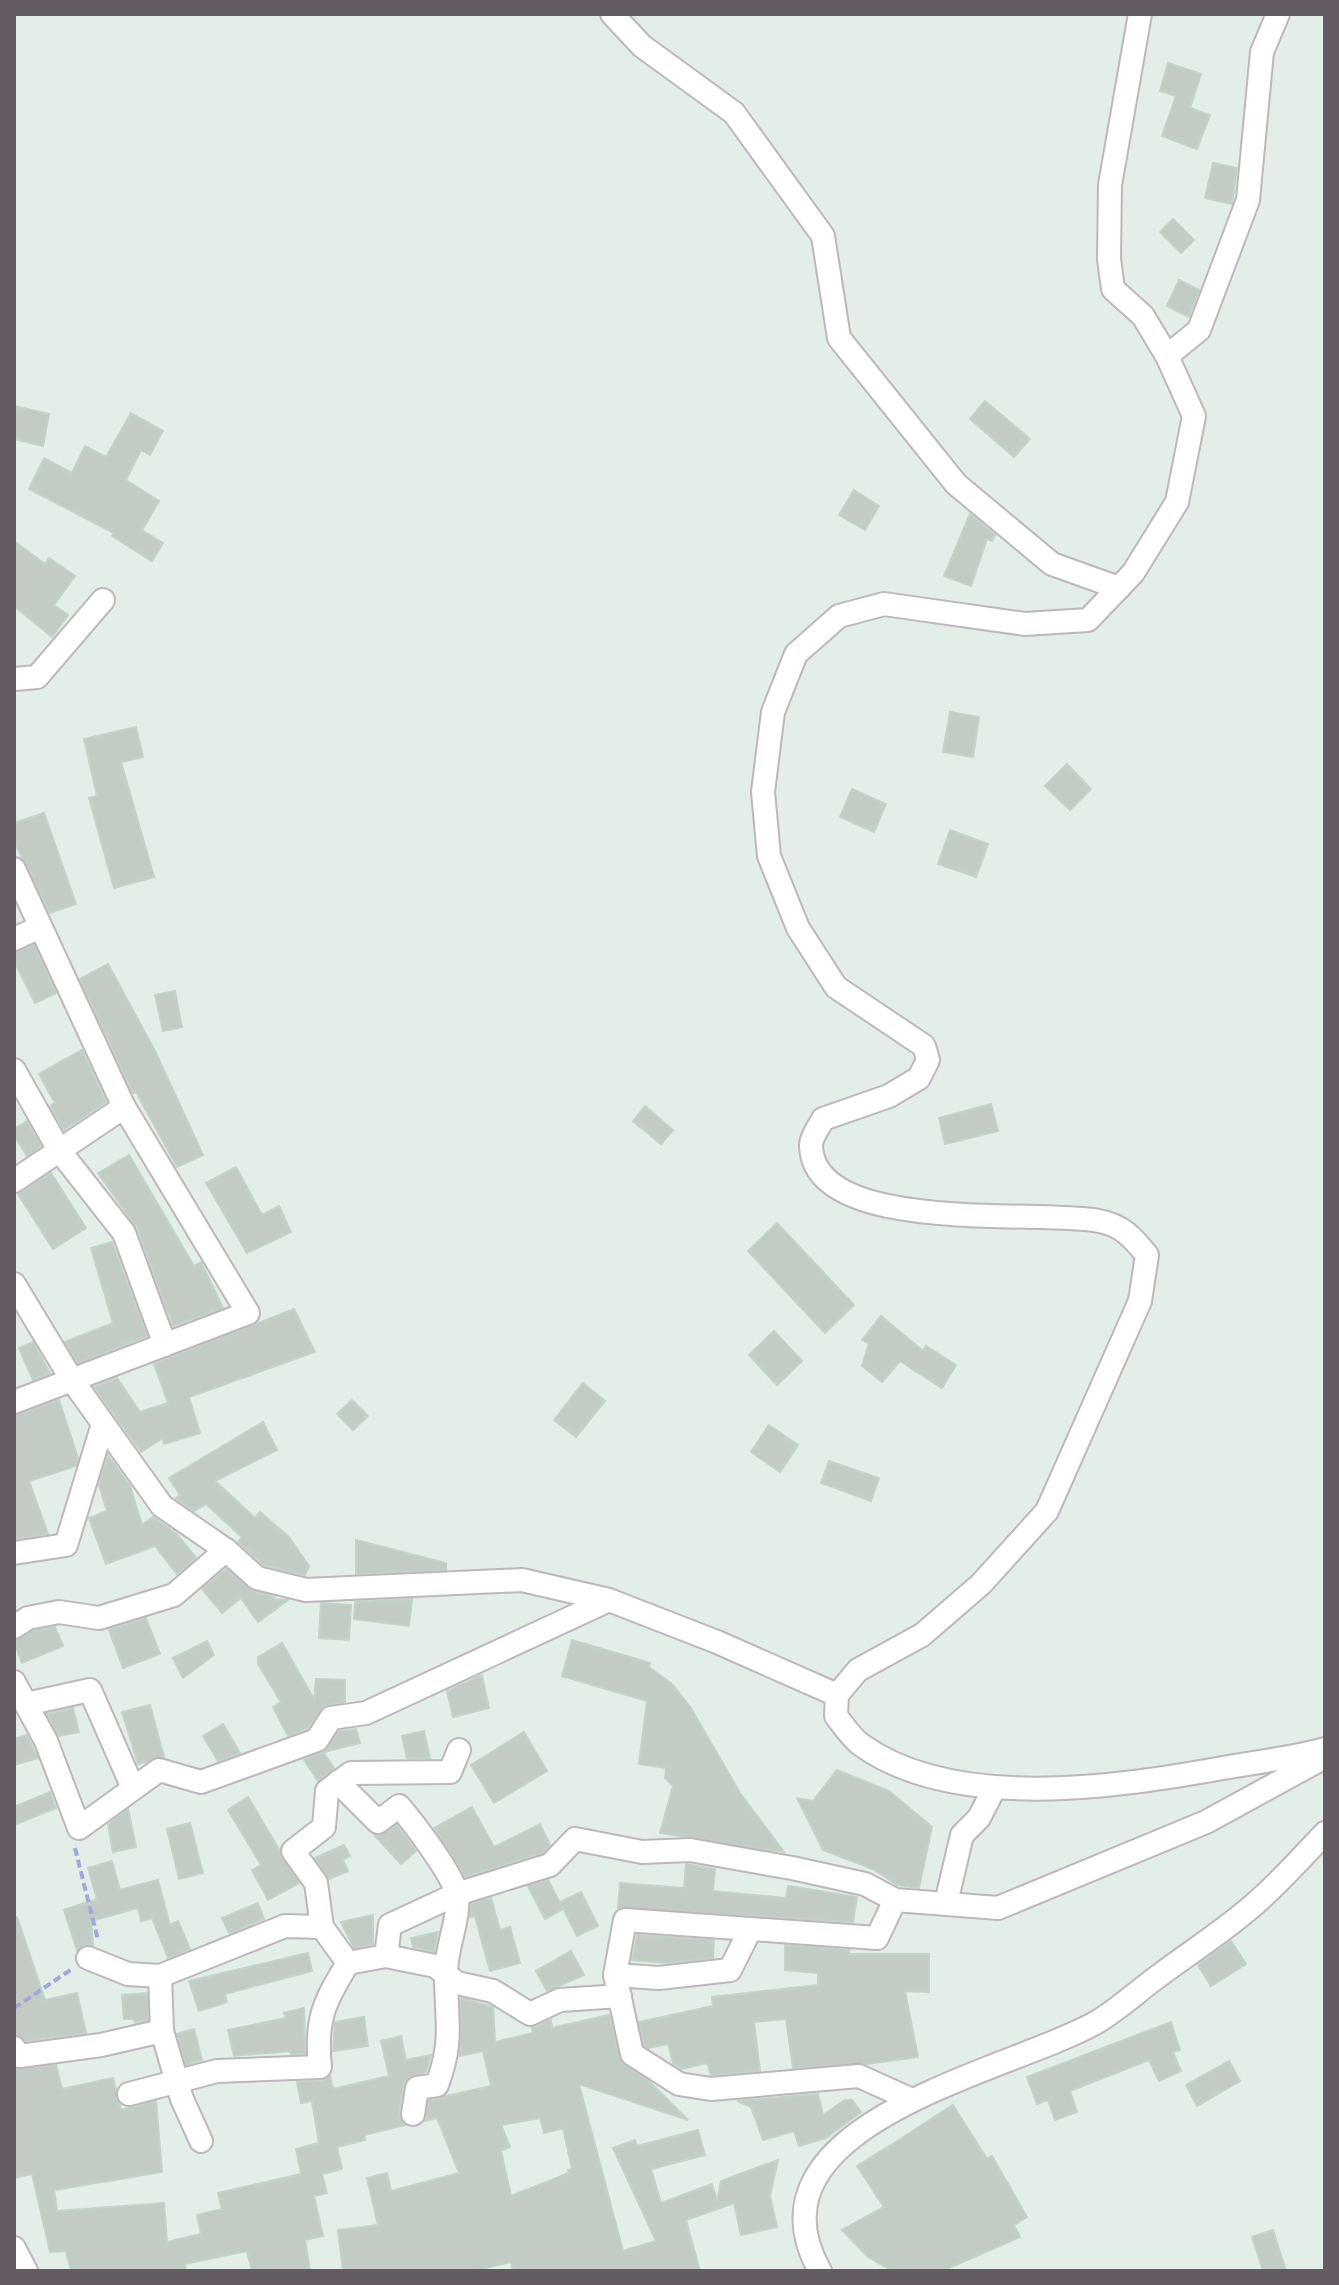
<svg xmlns="http://www.w3.org/2000/svg" width="1339" height="2285" viewBox="0 0 1339 2285" font-family="Montserrat,sans-serif">
<style>
.building{fill:#c2ccc5;stroke:#c2d3c7;stroke-width:2;fill-rule:evenodd}
.lines{fill:none;stroke-linecap:round;stroke-linejoin:round}
.minor-casing{stroke:#beb6bc;stroke-width:26}
.path{stroke:#a2a9d8;stroke-width:4;stroke-dasharray:8 4;stroke-linecap:butt}
.minor{stroke:#fff;stroke-width:22}
</style>
<rect width="100%" height="100%" fill="#e3eee8"/>
<g class="building">
<path d="M1168 63 1201 74 1190 108 1210 115 1197 149 1162 136 1176 96 1160 91Z"/>
<path d="M1213 163 1237 168 1232 204 1205 198Z"/>
<path d="M1173 219 1194 240 1181 253 1160 232Z"/>
<path d="M1179 280 1199 290 1189 317 1167 306Z"/>
<path d="M985 401 1030 439 1014 457 970 419Z"/>
<path d="M14 406 49 414 43 446 14 439Z"/>
<path d="M131 413 163 431 150 455 141 450 126 480 159 501 142 530 163 543 152 561 112 536 114 533 29 489 44 458 72 473 85 446 106 457Z"/>
<path d="M854 490 879 506 865 530 839 515Z"/>
<path d="M970 514 995 535 992 541 987 539 971 586 944 576Z"/>
<path d="M14 541 45 564 49 558 75 576 54 605 68 615 52 637 14 606Z"/>
<path d="M950 712 979 717 973 757 943 752Z"/>
<path d="M136 727 143 757 121 762 154 877 114 888 89 798 97 796 84 739Z"/>
<path d="M1067 764 1091 789 1070 810 1045 786Z"/>
<path d="M852 789 886 804 874 832 840 817Z"/>
<path d="M44 813 76 904 50 913 14 841V823Z"/>
<path d="M950 830 988 844 976 877 938 864Z"/>
<path d="M34 945 56 993 35 1003 14 961V953Z"/>
<path d="M108 964 155 1051 203 1155 177 1167 136 1092 133 1093 80 979Z"/>
<path d="M175 991 182 1027 163 1031 155 995Z"/>
<path d="M82 1050 106 1102 64 1130 50 1106 55 1103 39 1074Z"/>
<path d="M991 1104 998 1131 945 1144 939 1118Z"/>
<path d="M645 1106 673 1130 661 1144 633 1121Z"/>
<path d="M27 1121 41 1146 27 1156 14 1135V1129Z"/>
<path d="M129 1155 194 1266 201 1262 223 1308 173 1326 137 1228 98 1173Z"/>
<path d="M236 1167 262 1215 279 1206 291 1232 247 1253 206 1183Z"/>
<path d="M51 1173 86 1228 53 1249 18 1194Z"/>
<path d="M777 1223 854 1305 825 1333 748 1251Z"/>
<path d="M112 1242 147 1336 78 1363 65 1342 113 1323 91 1248Z"/>
<path d="M294 1309 315 1352 189 1397 200 1433 164 1444 163 1438 141 1452 94 1387 117 1378 140 1412 168 1403 154 1364Z"/>
<path d="M881 1316 923 1351 926 1346 956 1365 942 1388 900 1361 882 1382 862 1366 869 1343 862 1340Z"/>
<path d="M774 1331 802 1361 777 1385 749 1355Z"/>
<path d="M33 1342 50 1373 33 1380 19 1348Z"/>
<path d="M583 1383 605 1401 576 1437 554 1420Z"/>
<path d="M59 1400 78 1458 76 1466 29 1481 48 1534 14 1539V1416Z"/>
<path d="M352 1400 368 1416 353 1430 337 1414Z"/>
<path d="M263 1422 277 1450 215 1481 255 1518 260 1512 289 1537 309 1566 305 1575 264 1565 238 1542 242 1537 206 1504 194 1511 176 1498 180 1495 169 1478Z"/>
<path d="M769 1425 798 1445 780 1472 751 1452Z"/>
<path d="M108 1455 130 1486 142 1525 153 1517 177 1534 196 1558 177 1574 155 1546 106 1564 89 1518 107 1511 99 1485Z"/>
<path d="M829 1461 879 1478 871 1501 821 1483Z"/>
<path d="M356 1540 446 1563V1570L356 1574Z"/>
<path d="M226 1569 253 1591 274 1597 271 1599 288 1600 258 1622 241 1598 222 1613 202 1589Z"/>
<path d="M412 1599 409 1626 354 1619 355 1602Z"/>
<path d="M321 1603 351 1605 349 1640 319 1638Z"/>
<path d="M146 1618 160 1654 123 1668 109 1630Z"/>
<path d="M55 1627 63 1646 22 1663 14 1641 33 1631Z"/>
<path d="M572 1640 650 1663 649 1667 672 1684 691 1708 740 1793 784 1852 660 1833 673 1786 665 1778 666 1768 639 1764 647 1701 562 1676Z"/>
<path d="M207 1641 214 1655 183 1678 173 1658Z"/>
<path d="M282 1643 314 1699 316 1679 345 1680V1702L324 1706 308 1728 288 1736 273 1707 281 1702 258 1664V1657Z"/>
<path d="M482 1675 489 1708 453 1717 447 1691Z"/>
<path d="M150 1705 164 1757 138 1764 122 1712Z"/>
<path d="M73 1708 79 1732 59 1736 47 1714Z"/>
<path d="M223 1724 240 1753 218 1761 203 1736Z"/>
<path d="M356 1729 360 1743 324 1752 339 1731Z"/>
<path d="M424 1731 430 1758H407L402 1736Z"/>
<path d="M524 1732 547 1771 494 1803 471 1765Z"/>
<path d="M27 1735 38 1758 14 1765V1739Z"/>
<path d="M323 1752 334 1768 318 1781 304 1760Z"/>
<path d="M837 1770 889 1791 932 1827 919 1888 897 1885 873 1869 823 1850 797 1798 813 1801Z"/>
<path d="M50 1792 56 1808 14 1825V1807Z"/>
<path d="M248 1797 299 1883 268 1900 252 1870 261 1865 228 1810Z"/>
<path d="M472 1807 494 1847 540 1824 550 1845 542 1853 465 1877 434 1828Z"/>
<path d="M128 1809 136 1847 113 1852 108 1825Z"/>
<path d="M190 1823 203 1873 179 1879 167 1829Z"/>
<path d="M397 1825 416 1851 401 1864 375 1836Z"/>
<path d="M344 1845 350 1856 343 1860 348 1871 329 1879 315 1858Z"/>
<path d="M112 1861 120 1890 158 1880 170 1925 178 1921 190 1949 168 1958 152 1918 141 1921 138 1908 91 1921 93 1945 85 1944 77 1950 64 1910 97 1899 88 1868Z"/>
<path d="M686 1864 715 1869 713 1891 786 1898 788 1886 857 1897 853 1922 618 1908 620 1883 684 1888Z"/>
<path d="M548 1880 563 1909 545 1919 528 1886Z"/>
<path d="M581 1892 598 1926 577 1936 560 1902Z"/>
<path d="M491 1898 500 1930 510 1927 520 1963 490 1971 475 1916 470 1917 471 1904Z"/>
<path d="M258 1903 264 1919 229 1933 222 1918Z"/>
<path d="M373 1915V1944L354 1948 341 1922Z"/>
<path d="M17 1917 45 2000 77 1993 86 2033 26 2041 14 2034V1918Z"/>
<path d="M438 1932 434 1952 413 1947 411 1938Z"/>
<path d="M637 1935 714 1940 713 1958 669 1963 632 1960Z"/>
<path d="M1231 1941 1246 1964 1211 1986 1198 1965Z"/>
<path d="M785 1945 849 1950V1954H929V1992L905 1991 918 2057 867 2064 793 2068 786 2019 754 2022 760 2071 711 2075 707 2063 682 2069 673 2063 668 2044 648 2048 644 2045 639 2022 713 2006 712 1997 818 1985V1973L785 1970Z"/>
<path d="M571 1951 584 1975 547 1991 536 1971Z"/>
<path d="M308 1953 312 1971 225 1994 227 2002 199 2011 189 1981Z"/>
<path d="M147 1993 148 2020 135 2023 134 2019H124L122 1995Z"/>
<path d="M461 1998 493 2007 495 2042 533 2033 532 2028 551 2020 552 2028 609 2015 621 2062 650 2082 688 2120 579 2084 623 2251 656 2241 613 2148 635 2140 637 2146 698 2130 705 2155 651 2169 661 2203 712 2184 717 2201 721 2181 778 2160 770 2196 777 2227 741 2235 734 2203 686 2220 700 2271H513L511 2262 473 2271H343L338 2230 378 2225 367 2178 387 2173 391 2191 459 2173 437 2118 425 2121 429 2100 491 2086 483 2051 460 2056ZM540 2118 544 2133 563 2128 572 2169 568 2170 569 2173 511 2196 501 2151 510 2147 501 2125Z"/>
<path d="M304 2008 305 2054H291L290 2051 234 2056 228 2030 286 2018 284 2013Z"/>
<path d="M364 2017 368 2046 333 2051 335 2022Z"/>
<path d="M1171 2022 1180 2050 1173 2052 1181 2071 1159 2081 1149 2060 1070 2091 1077 2112 1055 2120 1048 2100 1037 2104 1027 2077Z"/>
<path d="M194 2029 202 2060 186 2065 177 2034Z"/>
<path d="M401 2036 406 2060 431 2055 426 2072 408 2078 403 2085 399 2113 405 2125 364 2135 365 2140 337 2147 342 2169 322 2174 327 2193 314 2196 323 2236 305 2240 310 2271H252L247 2251 185 2264 186 2271H71L66 2251 50 2252 32 2174 14 2178V2069L56 2065 62 2089 113 2078 121 2110 156 2101 162 2172 54 2190 57 2211 164 2203 167 2242 201 2234 197 2215 222 2209 218 2193 301 2174 296 2149 319 2143 312 2101 301 2103 297 2082 321 2081 330 2076 333 2089 389 2076 381 2041Z"/>
<path d="M1229 2061 1240 2081 1197 2106 1186 2085Z"/>
<path d="M818 2094 823 2115 845 2100H852L861 2112 826 2138 799 2146 794 2131 763 2140 751 2107 737 2101Z"/>
<path d="M953 2105 987 2159 992 2156 1027 2217 1014 2225 1020 2237 942 2271H893L868 2257 842 2230 884 2207 857 2166 886 2148 889 2153 888 2147Z"/>
<path d="M1273 2230 1286 2271H1263L1252 2237Z"/>
</g>
<g class="lines">
<g class="minor-casing">
<g id="minor">
<path d="M612 14 642 46 734 113 823 236 839 338 956 484 1052 564 1119 588"/>
<path d="M1140 14 1110 185 1109 259 1113 289 1143 316 1167 356 1194 416 1177 502 1133 573 1088 620 1025 624 884 604 839 616 796 654 773 712 763 792 769 856 798 928 836 987 924 1046 928 1060 919 1078 889 1096 823 1119C819 1127 811 1137 811 1146 814 1236 1041 1209 1099 1221 1122 1225 1133 1238 1147 1255L1140 1301 1047 1511 981 1584 922 1635 858 1670 837 1695 836 1716C843 1725 851 1737 860 1744 953 1812 1117 1787 1223 1768 1257 1762 1292 1758 1325 1749"/>
<path d="M1167 356 1199 330 1248 200 1262 52 1278 14"/>
<path d="M14 679 37 677 103 600"/>
<path d="M14 869 124 1107 248 1313 14 1402"/>
<path d="M14 939 38 928"/>
<path d="M14 1070 59 1150 124 1233 165 1345"/>
<path d="M14 1181 124 1107"/>
<path d="M14 1284 72 1380 162 1506 226 1550 257 1578 306 1590 522 1580 609 1600 717 1642 837 1695"/>
<path d="M14 1553 66 1545 103 1424"/>
<path d="M14 1627 28 1618 59 1612 99 1618 174 1595 226 1550"/>
<path d="M14 1682 46 1741 79 1828 159 1770 201 1782 317 1740 331 1718 366 1713 609 1600"/>
<path d="M26 1704 90 1690 132 1786"/>
<path d="M338 1782 378 1822 399 1806C413 1822 454 1876 457 1895 460 1920 445 1949 446 1975 446 2021 454 2039 437 2085L417 2088 413 2114"/>
<path d="M895 1900 877 1938 625 1920 615 1975 632 2054 679 2084 711 2089 859 2076 912 2100"/>
<path d="M946 1903 962 1835 979 1818 995 1787"/>
<path d="M386 1956 390 1925 457 1894 550 1865 575 1839 642 1852 690 1850 792 1868 865 1884 895 1900 998 1908 1206 1822 1325 1757"/>
<path d="M88 1958 128 1974 160 1976 285 1926 322 1927"/>
<path d="M348 1963 386 1956 435 1966 457 1983 493 1991 530 2014 560 2000 620 1996"/>
<path d="M615 1975 659 1978 730 1970 750 1930"/>
<path d="M160 1976 162 2031 182 2099 201 2141"/>
<path d="M14 2048 20 2056 101 2045 162 2031"/>
<path d="M129 2094 217 2071 320 2067C315 2020 324 2002 348 1963L322 1927 316 1883 293 1851 324 1827 327 1791 351 1773 450 1772 459 1750"/>
<path d="M14 2248 26 2271"/>
<path d="M820 2271C737 2123 1012 2071 1097 2022 1119 2009 1139 1990 1160 1975 1192 1951 1227 1929 1257 1902 1281 1881 1303 1856 1325 1833"/>
</g>
</g>
<g class="path">
<path d="M75 1848 98 1940"/>
<path d="M14 2008 72 1969"/>
</g>
<use href="#minor" class="minor"/>
</g>
<rect width="1339" height="2285" fill="none" stroke="#645b63" stroke-width="32"/>
</svg>
